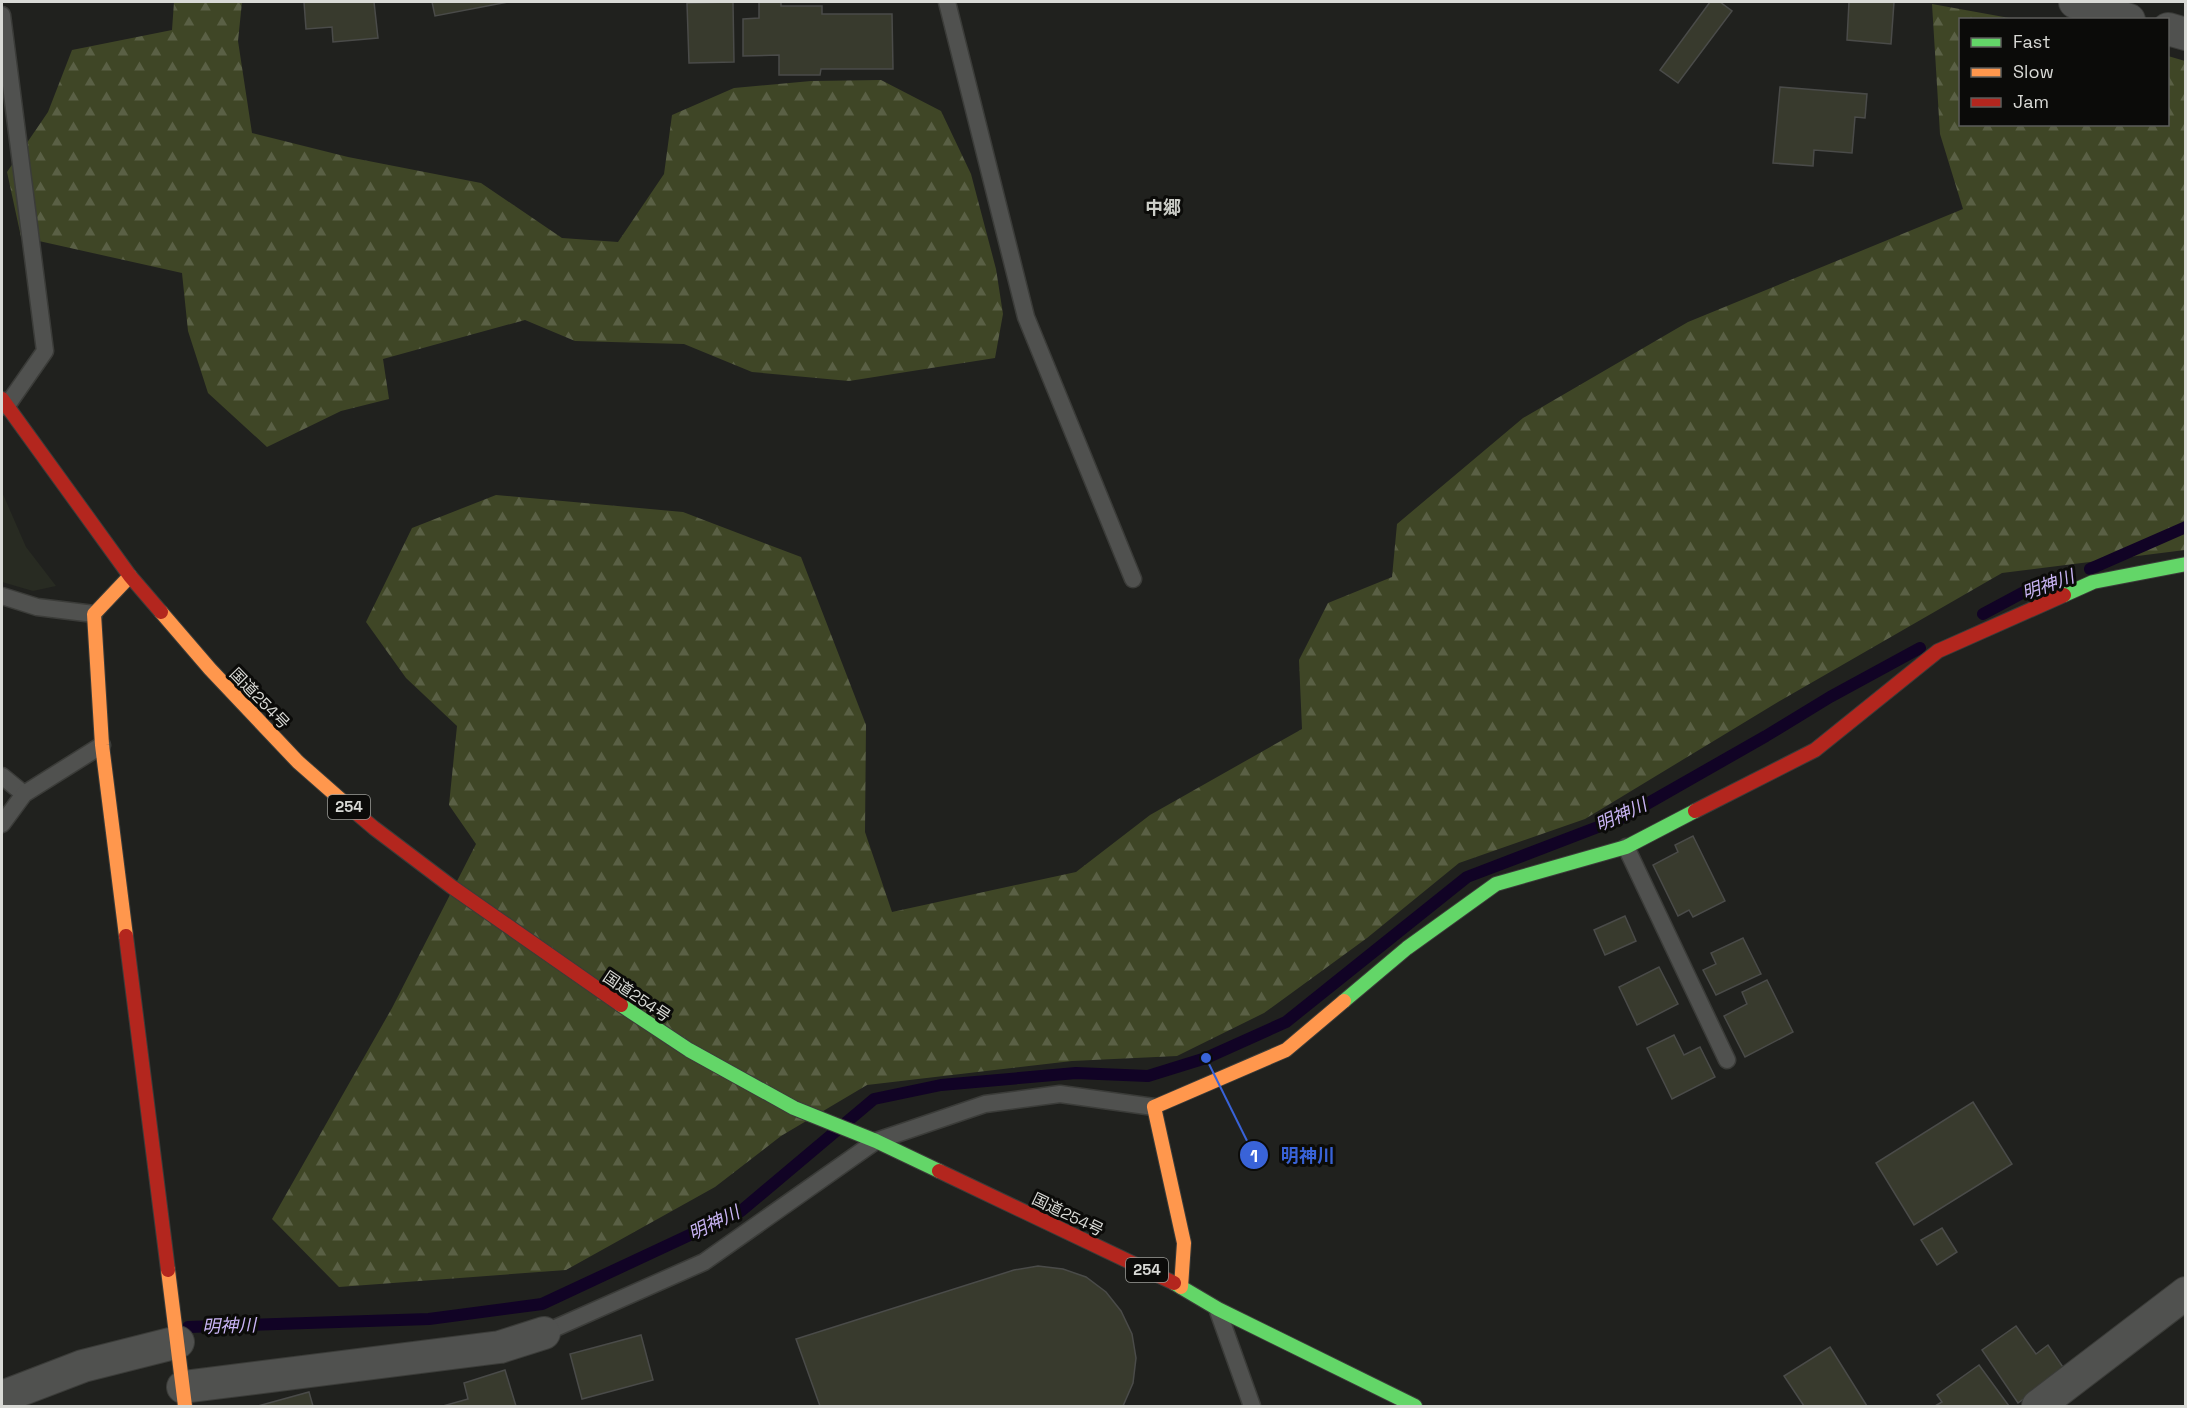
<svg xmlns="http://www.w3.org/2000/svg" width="2187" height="1408" viewBox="0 0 2187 1408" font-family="'Space Grotesk','Noto Sans JP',sans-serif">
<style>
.built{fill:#282b22}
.forest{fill:url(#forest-firs)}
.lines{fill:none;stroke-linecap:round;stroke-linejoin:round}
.stream{stroke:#110325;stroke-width:12}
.building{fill:#383a2d;stroke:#4a4b49;stroke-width:1.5}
.lane-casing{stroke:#3b3c39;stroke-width:19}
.street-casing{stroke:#3b3c39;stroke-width:34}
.fast-casing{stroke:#3b3c39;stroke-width:16}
.slow-casing{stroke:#3b3c39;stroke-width:16}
.jam-casing{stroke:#3b3c39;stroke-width:16}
.lane{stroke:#50514f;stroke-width:16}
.street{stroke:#50514f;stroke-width:32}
.fast{stroke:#63d668;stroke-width:14}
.slow{stroke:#ff974d;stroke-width:14}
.jam{stroke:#b3261e;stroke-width:14}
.labels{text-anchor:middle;stroke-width:6;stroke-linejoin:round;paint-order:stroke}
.shield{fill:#0b0b09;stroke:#9b9c98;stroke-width:1.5}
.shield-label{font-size:15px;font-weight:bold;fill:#d9dad6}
.street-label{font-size:16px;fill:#d9dad6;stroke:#0b0b09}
.neighbourhood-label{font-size:18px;font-weight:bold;fill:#cbcdc7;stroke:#0b0b09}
.water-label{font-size:18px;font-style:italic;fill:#c9b4f5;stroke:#0b0b09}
.leader{fill:none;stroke:#3963d8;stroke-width:2}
.callout-dot{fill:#3963d8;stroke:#0b0b09;stroke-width:2}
.mark-label{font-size:18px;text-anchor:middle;font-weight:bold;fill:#fff}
.callout-label{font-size:18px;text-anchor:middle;font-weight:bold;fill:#3963d8;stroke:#0b0b09;stroke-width:6;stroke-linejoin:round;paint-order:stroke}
</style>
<defs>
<pattern id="forest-firs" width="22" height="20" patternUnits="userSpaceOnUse" patternTransform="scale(1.5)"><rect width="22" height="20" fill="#3f4626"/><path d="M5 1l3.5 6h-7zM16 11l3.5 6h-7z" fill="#5a6045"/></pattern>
</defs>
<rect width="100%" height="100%" fill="#20211e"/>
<path class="built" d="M2 492 26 547 56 586 33 591 2 582Z"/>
<g class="forest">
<path d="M174 2H242L238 41 252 133 348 157 481 183 562 238 618 242 664 174 672 115 734 88 811 81 881 80 941 111 971 174 996 269 1003 314 995 358 849 381 752 372 684 344 575 341 525 320 383 359 389 399 341 411 267 447 208 393 188 331 182 273 21 237 7 172 48 112 72 50 172 30Z"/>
<path d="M1932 4 2015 19 1960 20V124H2168V56L2185 61V550L2002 573 1778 702 1585 819 1459 863 1367 938 1264 1013 1177 1056 1072 1061 867 1085 781 1136 715 1187 566 1270 339 1287 272 1219 392 1008 476 844 449 805 457 726 406 678 366 622 412 528 496 495 683 512 801 557 866 725 865 832 892 912 1076 872 1150 815 1302 729 1299 660 1328 603 1392 577 1397 524 1523 418 1688 322 1963 209 1940 134Z"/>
</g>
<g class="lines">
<g class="stream">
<path d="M2090 569 2186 527"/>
<path d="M1983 614 2024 592 2066 578"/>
<path d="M188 1327 429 1319 542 1304 741 1211 874 1099 941 1085 1076 1073 1148 1076 1206 1058 1286 1022 1467 877 1624 817 1766 736 1830 697 1920 648"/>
</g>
</g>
<g class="building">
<path d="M304 2H374L378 38 333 42 332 27 306 29Z"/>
<path d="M432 2H508L435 16Z"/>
<path d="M733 2 734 62 689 63 687 3Z"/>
<path d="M759 2H781V6H822V14H892L893 69H821L820 75H779V55L743 56V19L759 18Z"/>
<path d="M1710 2H1720L1732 11 1678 83 1660 70Z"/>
<path d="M1849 2H1894L1891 44 1847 40Z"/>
<path d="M1780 87 1867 94 1865 118 1855 117 1852 153 1814 150 1813 166 1773 163Z"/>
<path d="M1693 836 1725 901 1693 917 1689 910 1678 916 1653 865 1678 852 1675 845Z"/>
<path d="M1625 916 1636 941 1605 955 1594 930Z"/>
<path d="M1743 938 1761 974 1716 995 1703 970 1716 964 1711 953Z"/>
<path d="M1659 967 1678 1004 1637 1025 1619 987Z"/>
<path d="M1767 980 1793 1032 1745 1057 1724 1016 1747 1004 1742 992Z"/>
<path d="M1674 1035 1684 1055 1700 1047 1715 1077 1672 1099 1647 1048Z"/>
<path d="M1973 1102 2012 1164 1914 1225 1876 1163Z"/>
<path d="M1942 1228 1957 1252 1937 1265 1921 1240Z"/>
<path d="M1038 1266 1063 1269 1086 1277 1106 1292 1121 1311 1132 1334 1136 1358 1133 1383 1123 1406H820L796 1339 1014 1270Z"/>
<path d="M2016 1326 2036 1354 2048 1345 2065 1370 2018 1403 1982 1350Z"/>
<path d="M641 1335 653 1380 582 1399 570 1354Z"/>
<path d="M1830 1347 1867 1406H1804L1784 1376Z"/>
<path d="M1979 1365 2009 1406H1935L1942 1402 1937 1395Z"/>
<path d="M505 1370 516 1406H443L468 1399 464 1383Z"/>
<path d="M309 1392 313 1406H258Z"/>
</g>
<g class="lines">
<g class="lane-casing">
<g id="lane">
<path d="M947 2 1026 317 1133 579"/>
<path d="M2 15 45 351 6 407"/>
<path d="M2 596 37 607 94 614"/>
<path d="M2 776 24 794"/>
<path d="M2 824 24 794 102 745"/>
<path d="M1626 847 1727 1060"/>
<path d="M1218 1311 1252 1406"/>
<path d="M544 1333 704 1262 876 1141 985 1104 1060 1094 1154 1107"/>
</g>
</g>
<g class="street-casing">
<g id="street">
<path d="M2075 2 2129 20"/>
<path d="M2168 29 2186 34"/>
<path d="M183 1387 500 1347 544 1333"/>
<path d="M2 1397 83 1366 178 1342"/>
<path d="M2038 1406 2186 1293"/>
</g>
</g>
<g class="fast-casing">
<g id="fast">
<path d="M2064 595 2093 582 2186 564"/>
<path d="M1344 1001 1407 948 1496 884 1626 847 1695 811"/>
<path d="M621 1005 689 1050 794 1108 876 1141 939 1171"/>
<path d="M1174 1283 1218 1309 1415 1406"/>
</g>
</g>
<g class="slow-casing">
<g id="slow">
<path d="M161 612 210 669 298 762 348 806"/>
<path d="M126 936 102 745 94 614 130 576"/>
<path d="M168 1270 185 1406"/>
<path d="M1181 1287 1184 1243 1154 1107 1286 1050 1344 1001"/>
</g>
</g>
<g class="jam-casing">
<g id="jam">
<path d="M2 399 130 576 161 612"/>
<path d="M348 806 374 828 452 887 621 1005"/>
<path d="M1695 811 1815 750 1938 651 2064 595"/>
<path d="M126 936 168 1270"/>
<path d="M939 1171 1174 1283"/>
</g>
</g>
<use href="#lane" class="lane"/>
<use href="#street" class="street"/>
<use href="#fast" class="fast"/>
<use href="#slow" class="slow"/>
<use href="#jam" class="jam"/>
</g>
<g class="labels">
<g class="shield">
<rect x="328" y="795" width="42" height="24" rx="4.5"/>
<rect x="1126" y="1258" width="42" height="24" rx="4.5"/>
</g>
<g class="shield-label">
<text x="349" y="812">254</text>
<text x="1147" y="1275">254</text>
</g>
<g class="street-label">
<text transform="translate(260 698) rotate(46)" y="6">国道254号</text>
<text transform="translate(637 996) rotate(34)" y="6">国道254号</text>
<text transform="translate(1068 1214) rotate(26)" y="6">国道254号</text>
</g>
<g class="neighbourhood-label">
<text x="1163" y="214">中郷</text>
</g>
<g class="water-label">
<text transform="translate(2048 585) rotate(-20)" y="6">明神川</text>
<text transform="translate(1621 815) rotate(-25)" y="6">明神川</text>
<text transform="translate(714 1223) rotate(-26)" y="6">明神川</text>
<text transform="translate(229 1326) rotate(-2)" y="6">明神川</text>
</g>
</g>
<path class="leader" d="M1206 1058L1254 1155"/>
<g class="callout-dot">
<circle cx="1206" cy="1058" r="6"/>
<circle cx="1254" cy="1155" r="15"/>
</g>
<g class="mark-label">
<text x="1254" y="1162">1</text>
</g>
<g class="callout-label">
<text x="1308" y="1162">明神川</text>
</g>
<rect width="2187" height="1408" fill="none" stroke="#d9dad6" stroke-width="6"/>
<rect x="1959" y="18" width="210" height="108" fill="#0b0b09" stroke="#5d5e5b" stroke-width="1.5"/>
<rect x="1971" y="38" width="30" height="9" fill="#63d668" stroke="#5d5e5b" stroke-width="1.5"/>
<text x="2013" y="48" font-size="18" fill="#d9dad6">Fast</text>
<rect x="1971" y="68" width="30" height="9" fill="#ff974d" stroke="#5d5e5b" stroke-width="1.5"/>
<text x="2013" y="78" font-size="18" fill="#d9dad6">Slow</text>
<rect x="1971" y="98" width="30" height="9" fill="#b3261e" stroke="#5d5e5b" stroke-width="1.5"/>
<text x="2013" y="108" font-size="18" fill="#d9dad6">Jam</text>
</svg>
